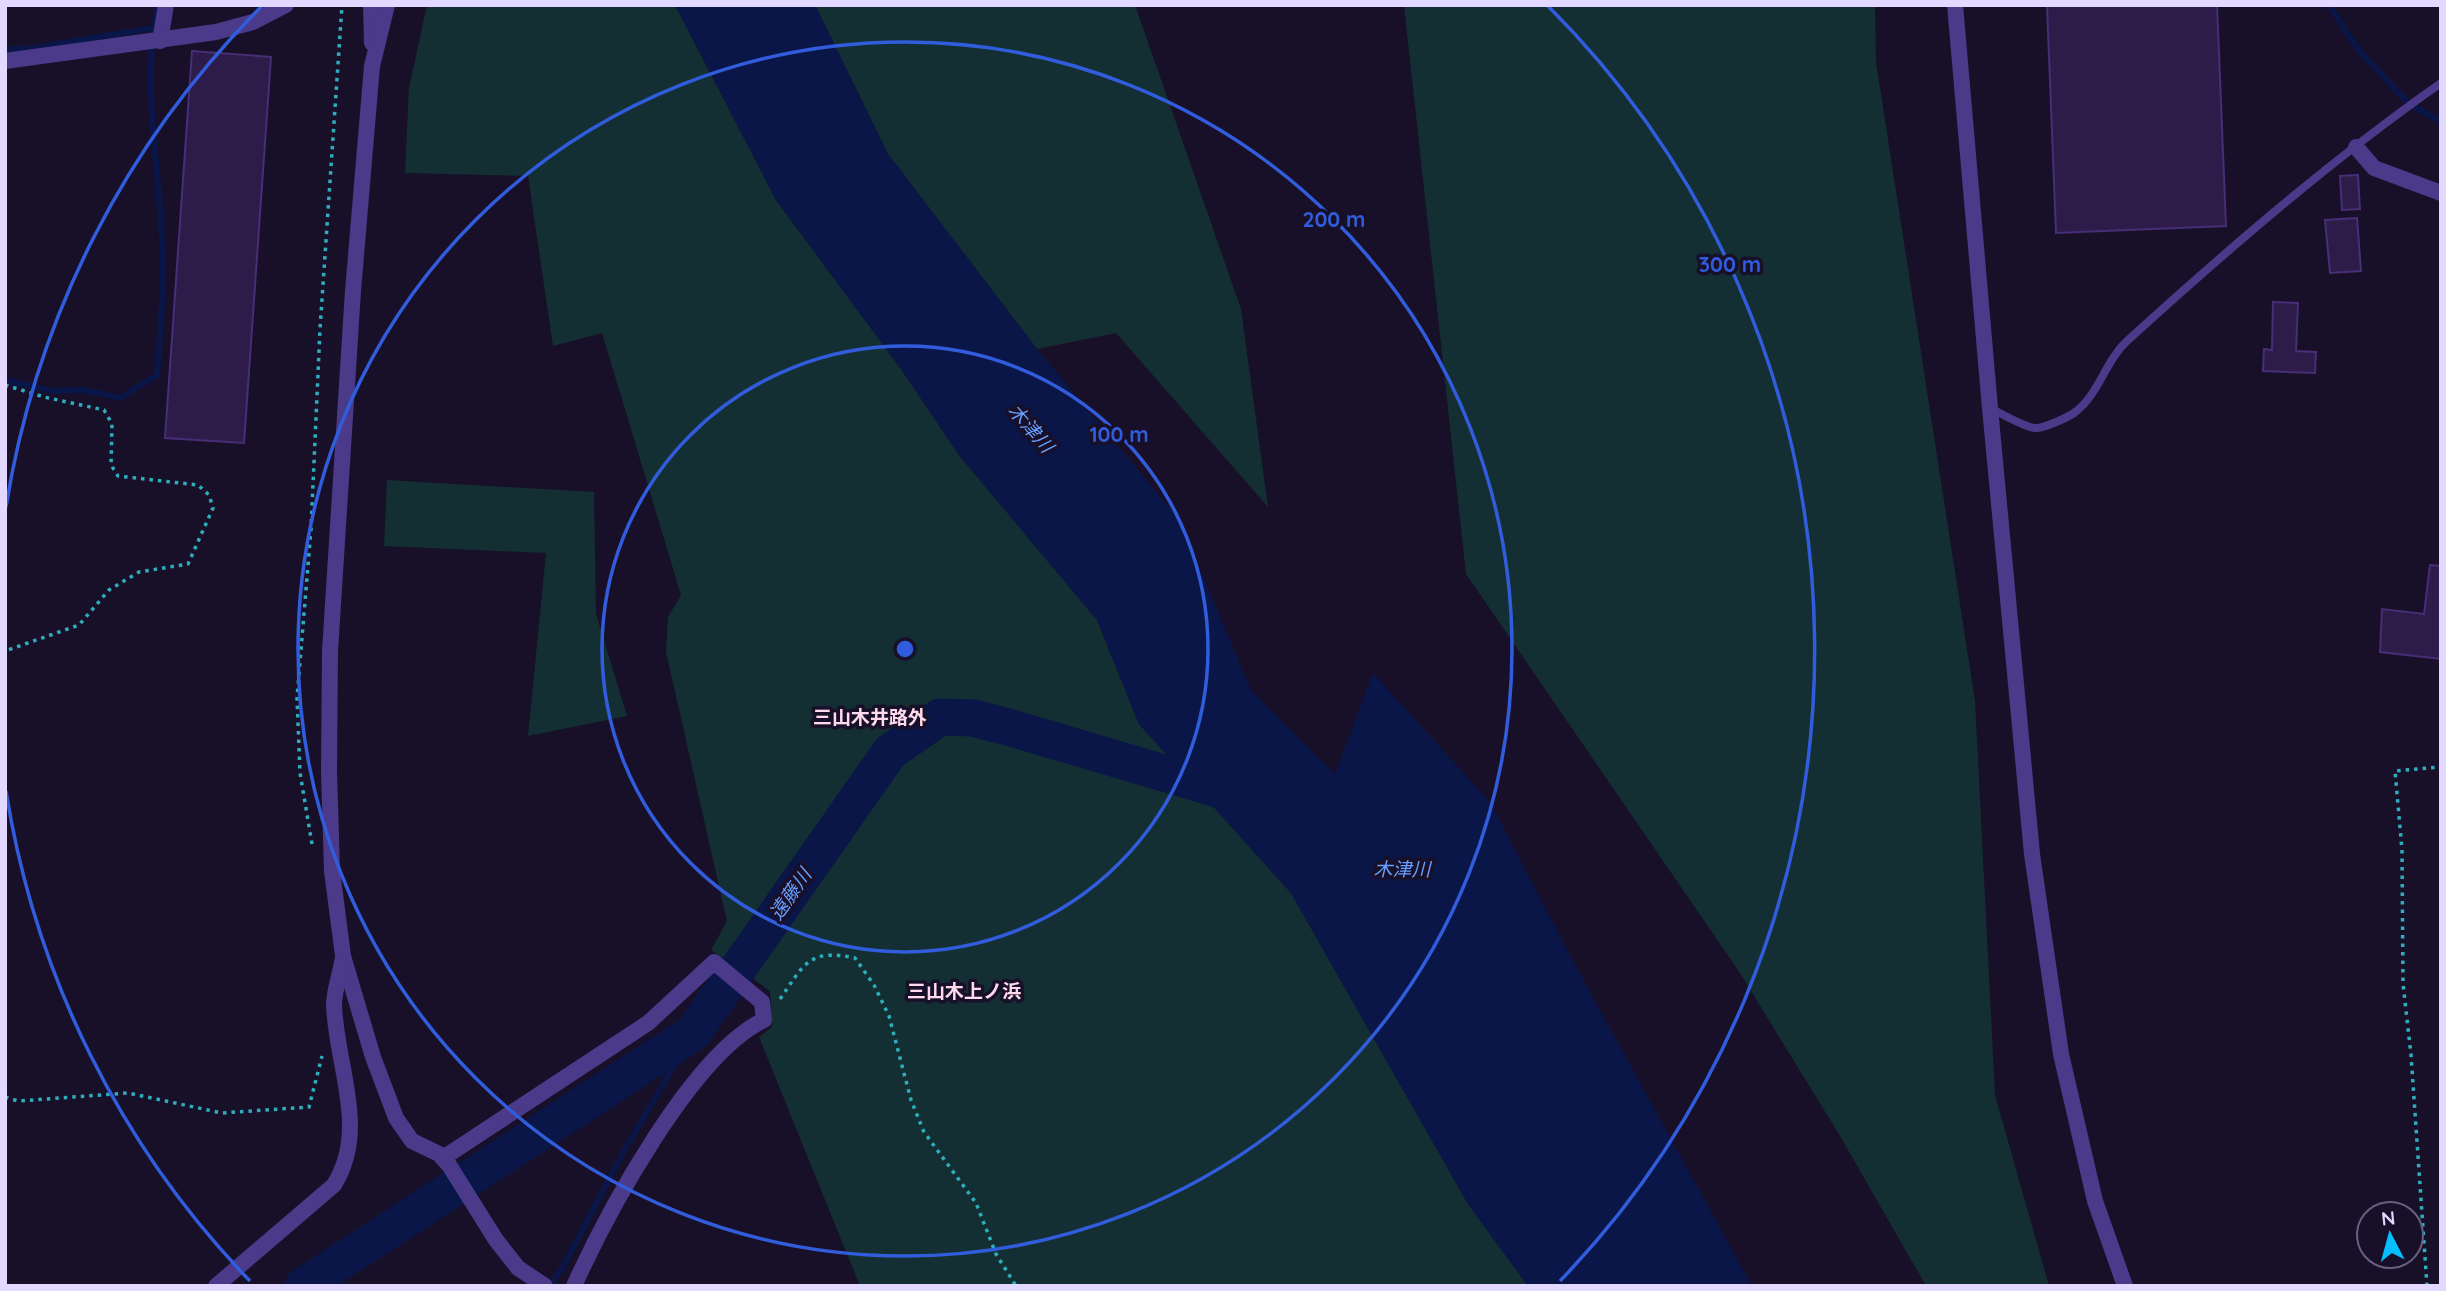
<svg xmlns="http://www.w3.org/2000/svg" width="2446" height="1291" viewBox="0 0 2446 1291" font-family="Quicksand,'Noto Sans JP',sans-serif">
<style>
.green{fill:#132f33}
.water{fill:#0a1648}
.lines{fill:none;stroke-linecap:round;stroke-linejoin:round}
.stream{stroke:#0a1648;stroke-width:6}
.river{stroke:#0a1648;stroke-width:37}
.building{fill:#2d1c4a;stroke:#482d77;stroke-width:2}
.path{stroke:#2eaebd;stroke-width:3.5;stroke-dasharray:3.5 5;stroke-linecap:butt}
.service{stroke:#4a3a89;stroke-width:8}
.minor{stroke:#4a3a89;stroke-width:16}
.ring{fill:none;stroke:#315cdc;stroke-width:3.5}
.labels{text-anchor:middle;stroke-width:7;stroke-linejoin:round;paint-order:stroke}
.water-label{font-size:19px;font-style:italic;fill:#669fff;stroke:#181029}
.neighbourhood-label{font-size:19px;font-weight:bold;fill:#ffdaec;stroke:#181029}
.centre{fill:#315cdc;stroke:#181029;stroke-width:3.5}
.ring-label{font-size:21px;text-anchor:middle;font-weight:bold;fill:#315cdc;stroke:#181029;stroke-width:7;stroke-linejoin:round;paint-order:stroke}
</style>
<rect width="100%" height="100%" fill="#181029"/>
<g class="green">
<path d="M427 5H675L776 200 901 369 959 455 1097 620 1139 724 1291 893 1468 1204 1528 1286H860L759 1037 772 1027 770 991 711 950 727 921 666 652 668 617 681 595 602 333 553 346 528 176 405 173 409 88Z"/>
<path d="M815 5H1135L1241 309 1268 507 1116 333 1037 349 888 154Z"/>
<path d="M1404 5H1875L1876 62 1975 701 1995 1095 2049 1286H1926L1840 1136 1740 973 1466 574Z"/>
<path d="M387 480 594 492 596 614 627 716 528 736 546 553 384 546Z"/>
</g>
<path class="water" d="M675 5H815L888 154 1037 349 1178 518 1251 690 1335 774 1373 673 1490 802 1574 963 1752 1286H1528L1468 1204 1291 893 1139 724 1097 620 959 455 901 369 776 200Z"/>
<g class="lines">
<g class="stream">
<path d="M2329 5 2359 51 2410 105 2441 121"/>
<path d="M5 50 38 47 153 28"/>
<path d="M5 380 53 391 85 390 120 398 123 396"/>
<path d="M120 398 157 375C161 325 165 275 161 224 157 152 142 77 158 5"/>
<path d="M550 1286 563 1267 624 1151 693 1033"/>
</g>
<path class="river" d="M303 1286 693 1033 890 752 940 717 973 718 1008 727 1238 795"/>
</g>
<g class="building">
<path d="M2047 5H2217L2226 226 2056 233Z"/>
<path d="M192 51 271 57 244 443 165 438Z"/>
<path d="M2358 175 2360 209 2342 210 2340 176Z"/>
<path d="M2357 218 2361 271 2330 273 2325 220Z"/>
<path d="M2273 302 2298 303 2296 351 2316 352 2315 373 2263 371 2264 349 2272 350Z"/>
<path d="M2430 565 2441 566V659L2380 652 2382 609 2424 614Z"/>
</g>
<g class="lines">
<g class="path">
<path d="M5 385 44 397 104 410 112 424 111 465 118 476 198 485 209 495 213 508 188 564 139 572 109 590 79 625 5 651"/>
<path d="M312 844 300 773 297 698 311 529 320 329 342 5"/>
<path d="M780 999C804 965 808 948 855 958L874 985 889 1016 911 1100 924 1132 976 1203 996 1254 1016 1286"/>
<path d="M5 1097 18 1101 128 1093 222 1113 309 1107 322 1056"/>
<path d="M2427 1286 2411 1055 2403 984 2402 850 2395 771 2441 767"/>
</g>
<path class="service" d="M1990 408C2000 413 2024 427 2034 428 2043 429 2066 418 2074 413 2099 395 2105 361 2127 341 2226 251 2331 160 2441 83"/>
<g class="minor">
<path d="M371 5 372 43"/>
<path d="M387 5 372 66 353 291 330 651 329 771 332 871 343 956 373 1057 396 1118 412 1141 439 1154 449 1165 496 1240 518 1268 545 1286"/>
<path d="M1955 5 1990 408 2032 854 2061 1054 2095 1201 2125 1286"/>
<path d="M160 41 166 5"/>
<path d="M5 61 216 32 253 22 286 5"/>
<path d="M2356 147 2374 168 2441 193"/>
<path d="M443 1158 648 1023 714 962 762 1002 764 1020C692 1054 607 1213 574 1286"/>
<path d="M216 1286 334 1185C369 1129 336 1066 334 1005 334 991 340 975 342 962"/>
</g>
</g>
<g class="ring">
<circle cx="905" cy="649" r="303"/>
<circle cx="905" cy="649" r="607"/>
<path d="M250 1281A910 910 0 0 1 6 791M6 507A910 910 0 0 1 262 6M1548 6A910 910 0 0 1 1560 1281"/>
</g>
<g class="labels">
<g class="water-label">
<text transform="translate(1031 428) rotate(49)" y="7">木津川</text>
<text x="1402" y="876">木津川</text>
<text transform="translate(790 894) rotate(-55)" y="7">遠藤川</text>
</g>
<g class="neighbourhood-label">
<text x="870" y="724">三山木井路外</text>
<text x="964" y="998">三山木上ノ浜</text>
</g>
</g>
<circle cx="905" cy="649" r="10" class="centre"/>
<g class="ring-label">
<text x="1334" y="227">200 m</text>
<text x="1730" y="272">300 m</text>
<text x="1119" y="442">100 m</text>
</g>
<rect width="2446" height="1291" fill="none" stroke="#e3d8ff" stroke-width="14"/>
<g transform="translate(2390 1235) rotate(354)"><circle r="33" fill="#181029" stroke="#69607f" stroke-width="2"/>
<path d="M0-5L12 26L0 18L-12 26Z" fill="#04beff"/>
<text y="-10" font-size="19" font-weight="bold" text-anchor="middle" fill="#e3d8ff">N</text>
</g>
</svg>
